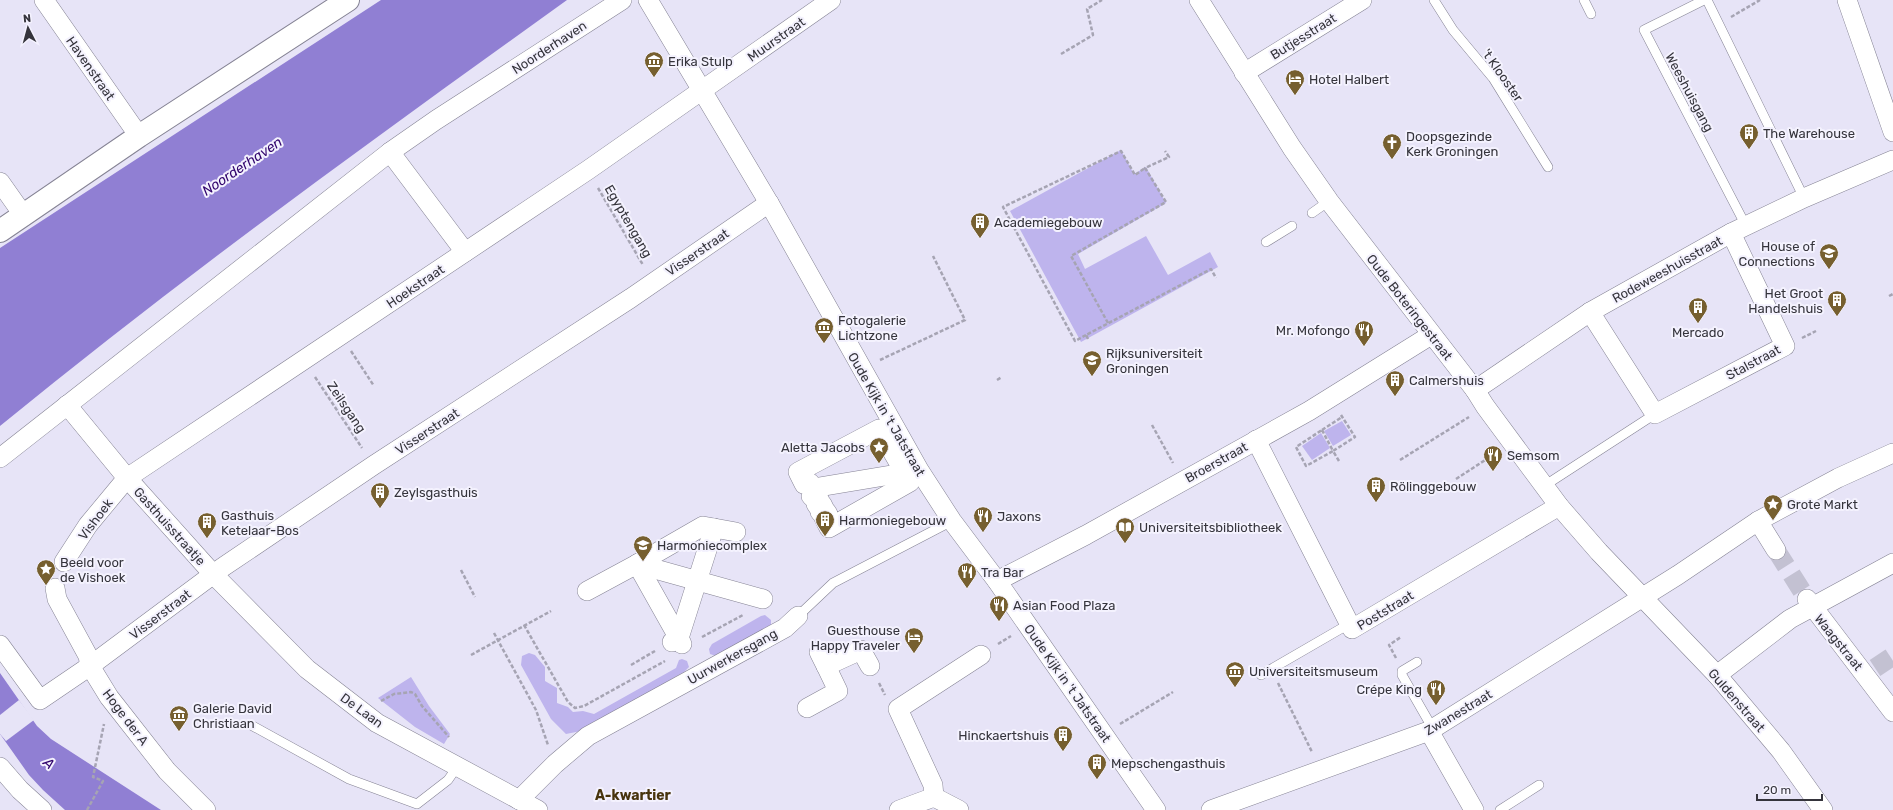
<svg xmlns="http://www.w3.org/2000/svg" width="1893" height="810" viewBox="0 0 1893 810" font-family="Rubik,sans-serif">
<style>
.green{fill:#beb4ed}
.water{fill:#907fd3}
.pier{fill:#e7e4f7}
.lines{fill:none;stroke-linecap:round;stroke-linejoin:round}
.street-tunnel{stroke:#c3c1d2;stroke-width:19;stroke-dasharray:19 10;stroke-linecap:butt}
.lane-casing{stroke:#858394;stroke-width:10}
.street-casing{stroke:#858394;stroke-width:20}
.secondary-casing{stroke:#858394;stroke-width:24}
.path{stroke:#a6a4b3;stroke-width:2.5;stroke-dasharray:4 2;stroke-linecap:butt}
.lane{stroke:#fff;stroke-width:9}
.street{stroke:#fff;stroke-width:19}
.secondary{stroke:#fff;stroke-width:22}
.labels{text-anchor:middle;stroke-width:4;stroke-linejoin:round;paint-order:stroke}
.street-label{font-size:13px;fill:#35343c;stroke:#f4f2fe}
.poi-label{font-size:13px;fill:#35343c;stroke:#f4f2fe;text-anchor:start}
.water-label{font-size:14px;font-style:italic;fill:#31046d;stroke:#f4f2fe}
.neighbourhood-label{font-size:14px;font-weight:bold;fill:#48350e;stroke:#f4f2fe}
</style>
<rect width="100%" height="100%" fill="#e7e4f7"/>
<g class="green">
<path d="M1121 150 1134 174 1146 167 1166 203 1078 254 1085 269 1146 236 1168 275 1210 252 1218 267 1081 342 1010 211Z"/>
<path d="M1342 421 1351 435 1333 446 1324 431Z"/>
<path d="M1321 433 1330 448 1312 460 1302 446Z"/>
<path d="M765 615 771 620V626L716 656 710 654 709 649 712 644 761 616Z"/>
<path d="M529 653 535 655 545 667V681L557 688V703L568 707 573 712 583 711 594 714 676 668 679 660 682 659 687 661 689 667 684 672 581 731 566 734 551 719 521 665 522 656Z"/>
<path d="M411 677 429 706 450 734 444 744 415 727 378 698Z"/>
</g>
<g class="water">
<path d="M381 0H567C375 138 183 276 0 426V248Z"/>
<path d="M0 673 37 726 51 739 161 810H65L43 790 29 775 0 734Z"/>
</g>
<path class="pier" d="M19 700 34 720 6 741 0 734V715Z"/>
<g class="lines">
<g class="street-tunnel">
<path d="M1776 550 1807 599"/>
<path d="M1875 668 1893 656"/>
</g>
<g class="lane-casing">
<g id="lane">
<path d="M1434 0 1453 30 1493 78 1548 167"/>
<path d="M1584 0 1591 14"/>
<path d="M1704 0 1644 30 1746 226"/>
<path d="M1707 0 1804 198"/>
<path d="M1312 213 1329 201"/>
<path d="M1266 242 1292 226"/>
<path d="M1544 486 1655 414"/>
<path d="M798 616 833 583 952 521"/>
<path d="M1417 662 1402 671V675L1433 729"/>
<path d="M1261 675 1349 624"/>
<path d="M251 725 349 779 417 804 448 780 457 767"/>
<path d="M1500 810 1539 785"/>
</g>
</g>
<g class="street-casing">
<g id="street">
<path d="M44 0 139 136"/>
<path d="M648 0 769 203 919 470 952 521 997 581 1156 810"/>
<path d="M1199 0 1292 148 1329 201 1475 390 1485 406 1559 506 1599 552 1717 675 1781 751 1823 810"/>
<path d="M1847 0 1893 132"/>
<path d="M1244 73 1362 0"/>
<path d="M390 152 465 252"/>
<path d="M0 182 24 216"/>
<path d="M1590 312 1655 414 1785 346 1731 233"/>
<path d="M1475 390 1590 312 1731 233 1804 198 1893 160"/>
<path d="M67 405 127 478 213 574 307 669 377 723 538 810"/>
<path d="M879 429 910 482 829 528 824 518 828 514 826 511 822 514 820 512 825 510 822 504 818 507 816 504 820 501 817 496 813 498 811 496 816 493 810 483 804 484 798 472Z"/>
<path d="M1256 440 1352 629 1559 506"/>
<path d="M0 458 390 152 436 120 622 0"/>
<path d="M813 488 915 471"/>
<path d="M1758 521 1776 550"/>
<path d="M64 562 88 525 127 478 588 170 831 0"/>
<path d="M997 581 1086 535 1309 411 1431 335"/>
<path d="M55 588 57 599 88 656 90 666 109 697 167 771 206 810"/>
<path d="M587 591 637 564 763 599"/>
<path d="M1807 599 1893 712"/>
<path d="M672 642 679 638 714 528"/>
<path d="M682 644 637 564 703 526 736 532"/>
<path d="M0 645 40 700 90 666 223 567 374 465 631 298 769 203"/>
<path d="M819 652 826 666 861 650 870 666"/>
<path d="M1717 675 1790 619 1893 563"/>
<path d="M807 708 838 691 826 666"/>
<path d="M1429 731 1474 810"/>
<path d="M0 767 20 790 42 810"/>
<path d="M934 797 933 785 898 709 981 655"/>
<path d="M934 797 959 810"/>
<path d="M519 800 555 764 588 736 785 628 798 616"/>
<path d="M899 810 934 797"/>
<path d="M1211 810 1429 731 1678 575 1758 521 1838 478 1893 453"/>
</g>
</g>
<g class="secondary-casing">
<path id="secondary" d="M0 231 139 136 348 0"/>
</g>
<g class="path">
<path d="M1731 17 1760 0"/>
<path d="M1061 54 1093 35 1087 9 1102 0"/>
<path d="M598 188 643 265"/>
<path d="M1889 296 1893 294"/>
<path d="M1108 323 1071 256 1166 202 1145 168 1169 157 1165 151"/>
<path d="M1086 335 1075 341 1003 207 1121 151 1135 175 1145 168"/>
<path d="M1802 338 1816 331"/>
<path d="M1088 339 1086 335 1211 269 1216 278"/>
<path d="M351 351 374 386"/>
<path d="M880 360 965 320 933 256"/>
<path d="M315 377 362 448"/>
<path d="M997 380 1002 377"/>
<path d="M1152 425 1173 463"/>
<path d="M1322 430 1333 451 1306 466 1296 447Z"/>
<path d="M1322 430 1342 417"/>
<path d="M1400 460 1469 417"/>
<path d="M1339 461 1333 451 1355 437 1341 415"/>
<path d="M1456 479 1496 453"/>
<path d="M461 570 475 597"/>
<path d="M524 625 568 702 575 708 584 706 665 661"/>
<path d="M494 633 536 710 548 745"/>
<path d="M702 637 743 615"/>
<path d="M998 644 1011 636"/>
<path d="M471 655 551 611"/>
<path d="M1396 658 1389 645 1401 637"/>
<path d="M631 665 655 651"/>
<path d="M879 683 885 695"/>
<path d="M1278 683 1312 752"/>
<path d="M381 701 394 694 411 692 415 694 422 706 449 737"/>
<path d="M1120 724 1173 692"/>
<path d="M87 810 103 781 93 777 104 724"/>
</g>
<use href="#lane" class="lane"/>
<use href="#street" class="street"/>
<use href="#secondary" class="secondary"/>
</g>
<defs>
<g id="museum-pin" transform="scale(1)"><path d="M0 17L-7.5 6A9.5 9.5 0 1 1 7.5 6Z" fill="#765f2f" stroke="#f4f2fe"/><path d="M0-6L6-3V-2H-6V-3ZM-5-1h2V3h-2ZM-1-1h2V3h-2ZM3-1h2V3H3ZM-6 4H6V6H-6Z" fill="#fff"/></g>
<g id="hotel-pin" transform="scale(1)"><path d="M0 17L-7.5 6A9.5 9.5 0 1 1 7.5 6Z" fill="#765f2f" stroke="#f4f2fe"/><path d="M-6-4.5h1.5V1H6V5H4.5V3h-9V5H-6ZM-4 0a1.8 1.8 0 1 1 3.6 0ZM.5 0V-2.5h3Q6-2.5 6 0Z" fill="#fff"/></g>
<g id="building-pin" transform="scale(1)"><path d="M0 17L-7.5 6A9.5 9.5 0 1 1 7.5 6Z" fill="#765f2f" stroke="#f4f2fe"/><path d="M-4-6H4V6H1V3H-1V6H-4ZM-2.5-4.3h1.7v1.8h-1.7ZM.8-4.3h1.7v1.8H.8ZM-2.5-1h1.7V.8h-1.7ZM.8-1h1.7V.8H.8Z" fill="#fff"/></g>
<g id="church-pin" transform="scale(1)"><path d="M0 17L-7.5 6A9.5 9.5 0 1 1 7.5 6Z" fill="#765f2f" stroke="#f4f2fe"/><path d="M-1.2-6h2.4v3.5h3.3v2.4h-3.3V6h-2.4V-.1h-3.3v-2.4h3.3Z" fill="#fff"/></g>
<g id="university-pin" transform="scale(1)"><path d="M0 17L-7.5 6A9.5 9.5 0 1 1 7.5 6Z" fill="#765f2f" stroke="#f4f2fe"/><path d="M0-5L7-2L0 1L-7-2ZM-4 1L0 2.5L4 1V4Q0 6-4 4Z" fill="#fff"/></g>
<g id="restaurant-pin" transform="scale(1)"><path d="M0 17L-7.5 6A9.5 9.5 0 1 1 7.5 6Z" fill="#765f2f" stroke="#f4f2fe"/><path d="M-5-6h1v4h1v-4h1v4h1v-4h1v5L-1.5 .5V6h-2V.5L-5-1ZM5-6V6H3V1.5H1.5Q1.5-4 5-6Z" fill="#fff"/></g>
<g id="sight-pin" transform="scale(1)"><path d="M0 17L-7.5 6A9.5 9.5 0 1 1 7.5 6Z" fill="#765f2f" stroke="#f4f2fe"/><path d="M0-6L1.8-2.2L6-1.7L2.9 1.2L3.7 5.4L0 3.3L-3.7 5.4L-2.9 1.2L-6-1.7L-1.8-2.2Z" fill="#fff"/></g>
<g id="library-pin" transform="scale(1)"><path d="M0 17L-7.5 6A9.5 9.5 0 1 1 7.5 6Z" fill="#765f2f" stroke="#f4f2fe"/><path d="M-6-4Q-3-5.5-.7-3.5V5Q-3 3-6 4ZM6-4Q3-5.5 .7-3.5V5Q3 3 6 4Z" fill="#fff"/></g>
</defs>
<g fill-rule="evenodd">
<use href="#museum-pin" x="654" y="61"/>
<use href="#hotel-pin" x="1295" y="79"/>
<use href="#building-pin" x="1749" y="133"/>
<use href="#church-pin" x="1392" y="143"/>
<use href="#building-pin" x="980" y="222"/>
<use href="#university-pin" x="1829" y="253"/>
<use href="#building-pin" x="1837" y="300"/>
<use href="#building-pin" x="1698" y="307"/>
<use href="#museum-pin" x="824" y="327"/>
<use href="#restaurant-pin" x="1364" y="330"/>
<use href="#university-pin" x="1092" y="360"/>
<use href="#building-pin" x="1395" y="380"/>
<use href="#sight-pin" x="879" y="447"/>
<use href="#restaurant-pin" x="1493" y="455"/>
<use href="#building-pin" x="1376" y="486"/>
<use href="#building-pin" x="380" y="492"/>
<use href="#sight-pin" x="1773" y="504"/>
<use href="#restaurant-pin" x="983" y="516"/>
<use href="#building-pin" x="825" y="520"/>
<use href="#building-pin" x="207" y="522"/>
<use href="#library-pin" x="1125" y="527"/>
<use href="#university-pin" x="643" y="545"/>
<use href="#sight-pin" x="46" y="569"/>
<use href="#restaurant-pin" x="967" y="572"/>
<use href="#restaurant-pin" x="999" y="605"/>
<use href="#hotel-pin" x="914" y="637"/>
<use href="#museum-pin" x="1235" y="671"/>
<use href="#restaurant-pin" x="1436" y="689"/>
<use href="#museum-pin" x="179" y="715"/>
<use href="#building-pin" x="1063" y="735"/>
<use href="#building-pin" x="1097" y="763"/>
</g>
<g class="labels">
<g class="street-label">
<text transform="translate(1303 36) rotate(-32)" y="5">Butjesstraat</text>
<text transform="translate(776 39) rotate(-35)" y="5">Muurstraat</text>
<text transform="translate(549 47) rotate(-33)" y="5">Noorderhaven</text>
<text transform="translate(91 68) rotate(55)" y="5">Havenstraat</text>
<text transform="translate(1503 75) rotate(55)" y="5">'t Klooster</text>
<text transform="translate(1690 92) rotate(62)" y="5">Weeshuisgang</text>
<text transform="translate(629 221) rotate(60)" y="5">Egyptengang</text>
<text transform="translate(697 252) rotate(-34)" y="5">Visserstraat</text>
<text transform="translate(1667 269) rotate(-29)" y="5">Rodeweeshuisstraat</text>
<text transform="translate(415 286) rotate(-34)" y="5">Hoekstraat</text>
<text transform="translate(1410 307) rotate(52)" y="5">Oude Boteringestraat</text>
<text transform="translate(1753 362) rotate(-28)" y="5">Stalstraat</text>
<text transform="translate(347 407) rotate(56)" y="5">Zeilsgang</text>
<text transform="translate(887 414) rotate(60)" y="5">Oude Kijk in 't Jatstraat</text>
<text transform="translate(427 431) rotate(-33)" y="5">Visserstraat</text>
<text transform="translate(1216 462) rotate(-29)" y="5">Broerstraat</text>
<text transform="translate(95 519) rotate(-53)" y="5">Vishoek</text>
<text transform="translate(170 526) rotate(48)" y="5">Gasthuisstraatje</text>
<text transform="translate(1385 610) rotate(-31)" y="5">Poststraat</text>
<text transform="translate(160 614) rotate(-37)" y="5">Visserstraat</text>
<text transform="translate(1839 642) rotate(51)" y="5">Waagstraat</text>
<text transform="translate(732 656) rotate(-29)" y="5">Uurwerkersgang</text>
<text transform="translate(1068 683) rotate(55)" y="5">Oude Kijk in 't Jatstraat</text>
<text transform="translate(1737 700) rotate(49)" y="5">Guldenstraat</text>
<text transform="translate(362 710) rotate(36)" y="5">De Laan</text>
<text transform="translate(1458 712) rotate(-31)" y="5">Zwanestraat</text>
<text transform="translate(126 717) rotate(53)" y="5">Hoge der A</text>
</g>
<g class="poi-label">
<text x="668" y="66">Erika Stulp</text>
<text x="1309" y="84">Hotel Halbert</text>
<text x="1763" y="138">The Warehouse</text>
<text x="1406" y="141">Doopsgezinde<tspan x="1406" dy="15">Kerk Groningen</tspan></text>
<text x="994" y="227">Academiegebouw</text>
<text x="1815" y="251" text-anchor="end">House of<tspan x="1815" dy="15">Connections</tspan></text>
<text x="1823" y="298" text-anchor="end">Het Groot<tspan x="1823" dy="15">Handelshuis</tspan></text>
<text x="838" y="325">Fotogalerie<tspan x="838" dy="15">Lichtzone</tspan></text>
<text x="1350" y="335" text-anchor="end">Mr. Mofongo</text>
<text x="1698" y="337" text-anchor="middle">Mercado</text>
<text x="1106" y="358">Rijksuniversiteit<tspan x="1106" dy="15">Groningen</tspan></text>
<text x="1409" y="385">Calmershuis</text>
<text x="865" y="452" text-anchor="end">Aletta Jacobs</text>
<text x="1507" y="460">Semsom</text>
<text x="1390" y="491">Rölinggebouw</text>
<text x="394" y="497">Zeylsgasthuis</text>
<text x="1787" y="509">Grote Markt</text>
<text x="221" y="520">Gasthuis<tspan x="221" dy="15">Ketelaar-Bos</tspan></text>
<text x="997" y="521">Jaxons</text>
<text x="839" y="525">Harmoniegebouw</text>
<text x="1139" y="532">Universiteitsbibliotheek</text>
<text x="657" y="550">Harmoniecomplex</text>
<text x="60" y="567">Beeld voor<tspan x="60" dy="15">de Vishoek</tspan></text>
<text x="981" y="577">Tra Bar</text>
<text x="1013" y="610">Asian Food Plaza</text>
<text x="900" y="635" text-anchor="end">Guesthouse<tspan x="900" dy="15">Happy Traveler</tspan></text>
<text x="1249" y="676">Universiteitsmuseum</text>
<text x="1422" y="694" text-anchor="end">Crépe King</text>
<text x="193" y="713">Galerie David<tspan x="193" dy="15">Christiaan</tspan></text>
<text x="1049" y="740" text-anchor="end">Hinckaertshuis</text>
<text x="1111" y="768">Mepschengasthuis</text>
</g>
<g class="water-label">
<text transform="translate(242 166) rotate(-34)" y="5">Noorderhaven</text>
<text transform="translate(49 763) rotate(41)" y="5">A</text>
</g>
<g class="neighbourhood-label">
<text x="633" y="800">A-kwartier</text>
</g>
</g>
<g transform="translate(28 28) rotate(354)" stroke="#f4f2fe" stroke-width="3" paint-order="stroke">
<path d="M0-3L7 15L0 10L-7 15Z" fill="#35343c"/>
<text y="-6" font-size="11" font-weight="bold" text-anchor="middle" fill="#35343c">N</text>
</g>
<path d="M1757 794v6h65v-6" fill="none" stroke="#35343c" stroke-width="2"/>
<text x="1763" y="794" font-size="12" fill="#35343c" stroke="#f4f2fe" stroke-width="3" paint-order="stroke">20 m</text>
</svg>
